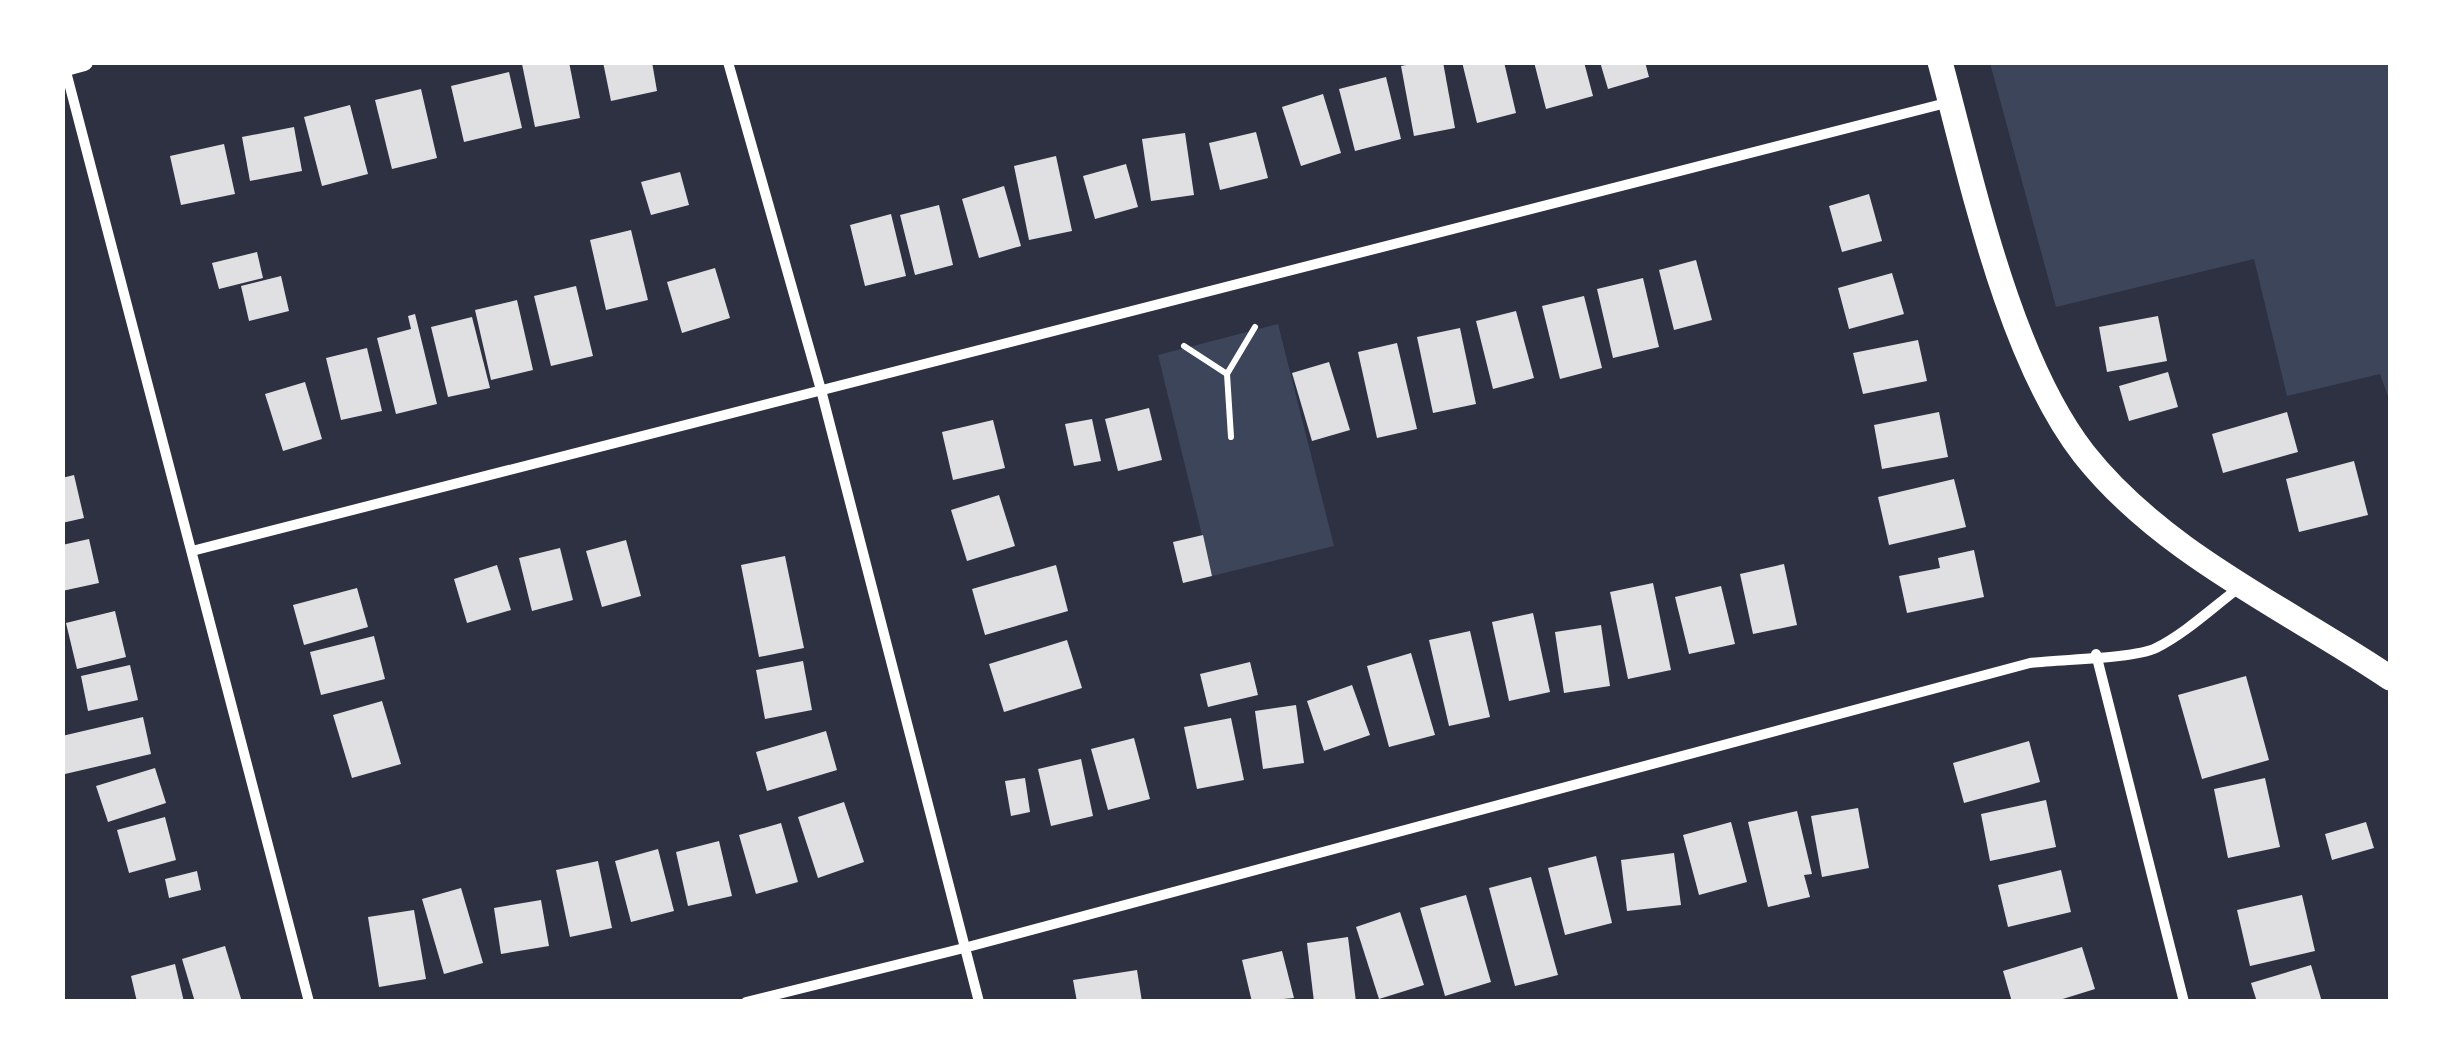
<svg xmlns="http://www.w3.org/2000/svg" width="2453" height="1064" viewBox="0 0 2453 1064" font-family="Raleway,sans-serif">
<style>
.green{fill:#3c4559}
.building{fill:#e0e0e3}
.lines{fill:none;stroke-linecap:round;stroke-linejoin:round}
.path{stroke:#fff;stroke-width:6}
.minor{stroke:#fff;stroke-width:10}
.tertiary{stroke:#fff;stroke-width:18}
.primary{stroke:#fff;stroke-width:25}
</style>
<rect width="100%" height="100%" fill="#2d3142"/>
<g class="green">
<path d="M1990 63H2390V402L2380 374 2287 396 2254 259 2056 307Z"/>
<path d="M1278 324 1334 546 1212 576 1158 355Z"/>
</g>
<g class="building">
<path d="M569 62 580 118 535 127 522 64Z"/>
<path d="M603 62H652L657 91 611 101Z"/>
<path d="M1421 62H1443L1455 128 1414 136 1401 66Z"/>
<path d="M1462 62H1504L1516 113 1477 123Z"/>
<path d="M1534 62H1584L1593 96 1546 109Z"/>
<path d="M1600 62H1645L1649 77 1608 89Z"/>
<path d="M509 72 522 128 464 142 451 86Z"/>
<path d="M1386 77 1401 139 1355 151 1339 89Z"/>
<path d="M421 89 437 158 392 169 375 100Z"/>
<path d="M1323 94 1341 153 1301 166 1282 107Z"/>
<path d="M350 105 368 174 322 186 304 117Z"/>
<path d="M294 127 302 171 250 181 242 137Z"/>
<path d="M1256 132 1268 178 1220 190 1209 143Z"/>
<path d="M1185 133 1194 195 1151 201 1142 139Z"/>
<path d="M224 144 235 194 181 205 170 156Z"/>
<path d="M1056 156 1072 231 1029 240 1014 166Z"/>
<path d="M1126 164 1138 207 1095 219 1083 176Z"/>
<path d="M680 172 689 205 651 215 641 182Z"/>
<path d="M1004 186 1021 246 979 258 962 199Z"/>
<path d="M1869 194 1882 241 1842 252 1829 206Z"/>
<path d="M939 205 953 265 915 275 900 215Z"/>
<path d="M891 214 906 276 865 286 850 225Z"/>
<path d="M631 230 648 300 606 310 590 240Z"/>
<path d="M257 252 263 278 219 289 212 263Z"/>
<path d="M1696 260 1712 320 1674 330 1659 270Z"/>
<path d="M715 268 730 318 682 333 667 282Z"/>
<path d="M1892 273 1904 314 1849 329 1838 288Z"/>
<path d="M281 276 289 311 249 321 241 286Z"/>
<path d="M1643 278 1659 347 1613 358 1597 289Z"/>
<path d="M576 286 593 356 551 366 534 296Z"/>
<path d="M1584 296 1602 368 1560 379 1542 306Z"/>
<path d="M517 300 533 370 491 380 475 310Z"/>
<path d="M1516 311 1534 378 1493 389 1476 321Z"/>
<path d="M415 314 437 404 396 414 377 338 411 329 408 316Z"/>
<path d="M2158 316 2167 361 2107 372 2099 327Z"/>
<path d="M472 317 490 388 448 397 431 327Z"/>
<path d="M1460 328 1476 404 1433 413 1417 337Z"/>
<path d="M1918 340 1927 381 1863 394 1853 353Z"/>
<path d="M1397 343 1417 429 1377 438 1358 352Z"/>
<path d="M367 348 382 411 341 420 326 358Z"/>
<path d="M1329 362 1350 430 1312 441 1292 373Z"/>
<path d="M2168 372 2178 407 2129 421 2119 386Z"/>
<path d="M305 382 322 439 283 451 265 394Z"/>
<path d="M1149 408 1162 460 1118 471 1105 419Z"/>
<path d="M1939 412 1948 457 1882 469 1874 425Z"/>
<path d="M2287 412 2298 452 2223 473 2212 434Z"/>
<path d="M1092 419 1101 461 1074 466 1065 424Z"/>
<path d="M993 420 1005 468 953 480 942 432Z"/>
<path d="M2354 461 2368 515 2299 532 2286 479Z"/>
<path d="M74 475 84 518 62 523V478Z"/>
<path d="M1954 479 1966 527 1889 545 1878 497Z"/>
<path d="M999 495 1015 546 967 561 951 510Z"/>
<path d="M1203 535 1212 576 1183 583 1173 542Z"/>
<path d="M89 539 99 583 62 591V545Z"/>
<path d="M626 540 641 596 602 607 586 551Z"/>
<path d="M560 548 573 600 532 611 519 558Z"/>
<path d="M1974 550 1984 597 1907 613 1899 576 1940 568 1938 558Z"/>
<path d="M785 556 804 648 759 657 741 565Z"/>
<path d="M1784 564 1797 625 1753 634 1740 574Z"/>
<path d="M497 565 511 610 467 623 454 579Z"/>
<path d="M1056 565 1068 611 985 635 972 589Z"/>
<path d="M1653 583 1671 670 1628 679 1610 592Z"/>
<path d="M1721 586 1735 644 1689 654 1675 597Z"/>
<path d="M357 588 368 627 304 645 293 605Z"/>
<path d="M115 611 126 657 77 669 66 623Z"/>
<path d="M1533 613 1550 692 1509 701 1492 622Z"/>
<path d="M1601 625 1610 686 1564 693 1555 632Z"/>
<path d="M1470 631 1490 717 1449 726 1429 640Z"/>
<path d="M374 636 385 679 321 695 310 652Z"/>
<path d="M1067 640 1082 688 1004 712 989 664Z"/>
<path d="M1411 653 1435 735 1389 747 1367 666Z"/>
<path d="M803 661 812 710 765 719 756 670Z"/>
<path d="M1250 662 1258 695 1208 707 1200 674Z"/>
<path d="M130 665 138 700 88 711 81 676Z"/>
<path d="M2246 676 2269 760 2202 779 2178 695Z"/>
<path d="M1352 685 1370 735 1324 751 1307 701Z"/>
<path d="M382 701 401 764 352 778 333 715Z"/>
<path d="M1296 705 1304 763 1263 769 1255 711Z"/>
<path d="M143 717 151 754 65 774 62 736Z"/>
<path d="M1231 718 1244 780 1197 789 1184 727Z"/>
<path d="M826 731 837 770 767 791 756 752Z"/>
<path d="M1134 738 1150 799 1108 810 1091 749Z"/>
<path d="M2029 741 2040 782 1964 803 1953 763Z"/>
<path d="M1081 759 1093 816 1051 826 1038 769Z"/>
<path d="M155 768 166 803 108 822 96 786Z"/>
<path d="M1025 778 1030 812 1011 816 1005 781Z"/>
<path d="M2265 778 2280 847 2228 858 2214 789Z"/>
<path d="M2046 800 2056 847 1990 861 1981 814Z"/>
<path d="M844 802 864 862 818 878 798 817Z"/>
<path d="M1858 808 1869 868 1822 877 1811 816Z"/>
<path d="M1797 811 1812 874 1804 875 1810 897 1768 907 1748 822Z"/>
<path d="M165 817 176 860 129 873 117 830Z"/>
<path d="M1731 822 1747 882 1699 895 1683 835Z"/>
<path d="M2366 822 2374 848 2332 860 2325 834Z"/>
<path d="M781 823 798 882 756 894 739 835Z"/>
<path d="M719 841 732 896 688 906 676 852Z"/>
<path d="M658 849 674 911 631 922 615 861Z"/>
<path d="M1674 853 1681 905 1627 911 1621 860Z"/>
<path d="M1596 856 1612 923 1565 935 1548 868Z"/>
<path d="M598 861 612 928 570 937 556 870Z"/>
<path d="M2061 870 2071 912 2008 927 1998 885Z"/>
<path d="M197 871 201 890 169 898 165 879Z"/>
<path d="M1531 877 1558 975 1515 986 1489 888Z"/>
<path d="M461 888 483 963 444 974 422 899Z"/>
<path d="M1466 895 1491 982 1445 996 1420 908Z"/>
<path d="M2302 895 2315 951 2250 966 2237 910Z"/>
<path d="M541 900 549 946 501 954 494 908Z"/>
<path d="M414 910 426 979 379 987 368 917Z"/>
<path d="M1400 912 1424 985 1379 999 1356 927Z"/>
<path d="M1348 937 1356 1002H1314L1307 943Z"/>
<path d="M225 946 242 1002H195L182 959Z"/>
<path d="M2082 947 2095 989 2053 1002H2012L2003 971Z"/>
<path d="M1282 951 1294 998 1252 1002 1242 960Z"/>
<path d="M175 964 184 1002H137L131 976Z"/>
<path d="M2311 965 2322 1002H2257L2251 983Z"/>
<path d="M1137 970 1142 1002H1077L1073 980Z"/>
</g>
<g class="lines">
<g class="path">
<path d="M1184 346 1227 374 1231 437"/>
<path d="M1227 374 1255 327"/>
</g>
<g class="minor">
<path d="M728 62 821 390 979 1002"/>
<path d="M64 64 309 1002"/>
<path d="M192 551 1950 102"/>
<path d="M2096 654 2184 1002"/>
<path d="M746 1002 964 948 2030 663C2061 659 2133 659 2156 648 2186 633 2213 607 2240 587"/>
</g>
<path class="tertiary" d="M62 68 84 62"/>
<path class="primary" d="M1940 62C1972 181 2009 358 2084 454 2162 553 2288 609 2390 678"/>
</g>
<rect width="2453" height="1064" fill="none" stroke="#ffffff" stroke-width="130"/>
</svg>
